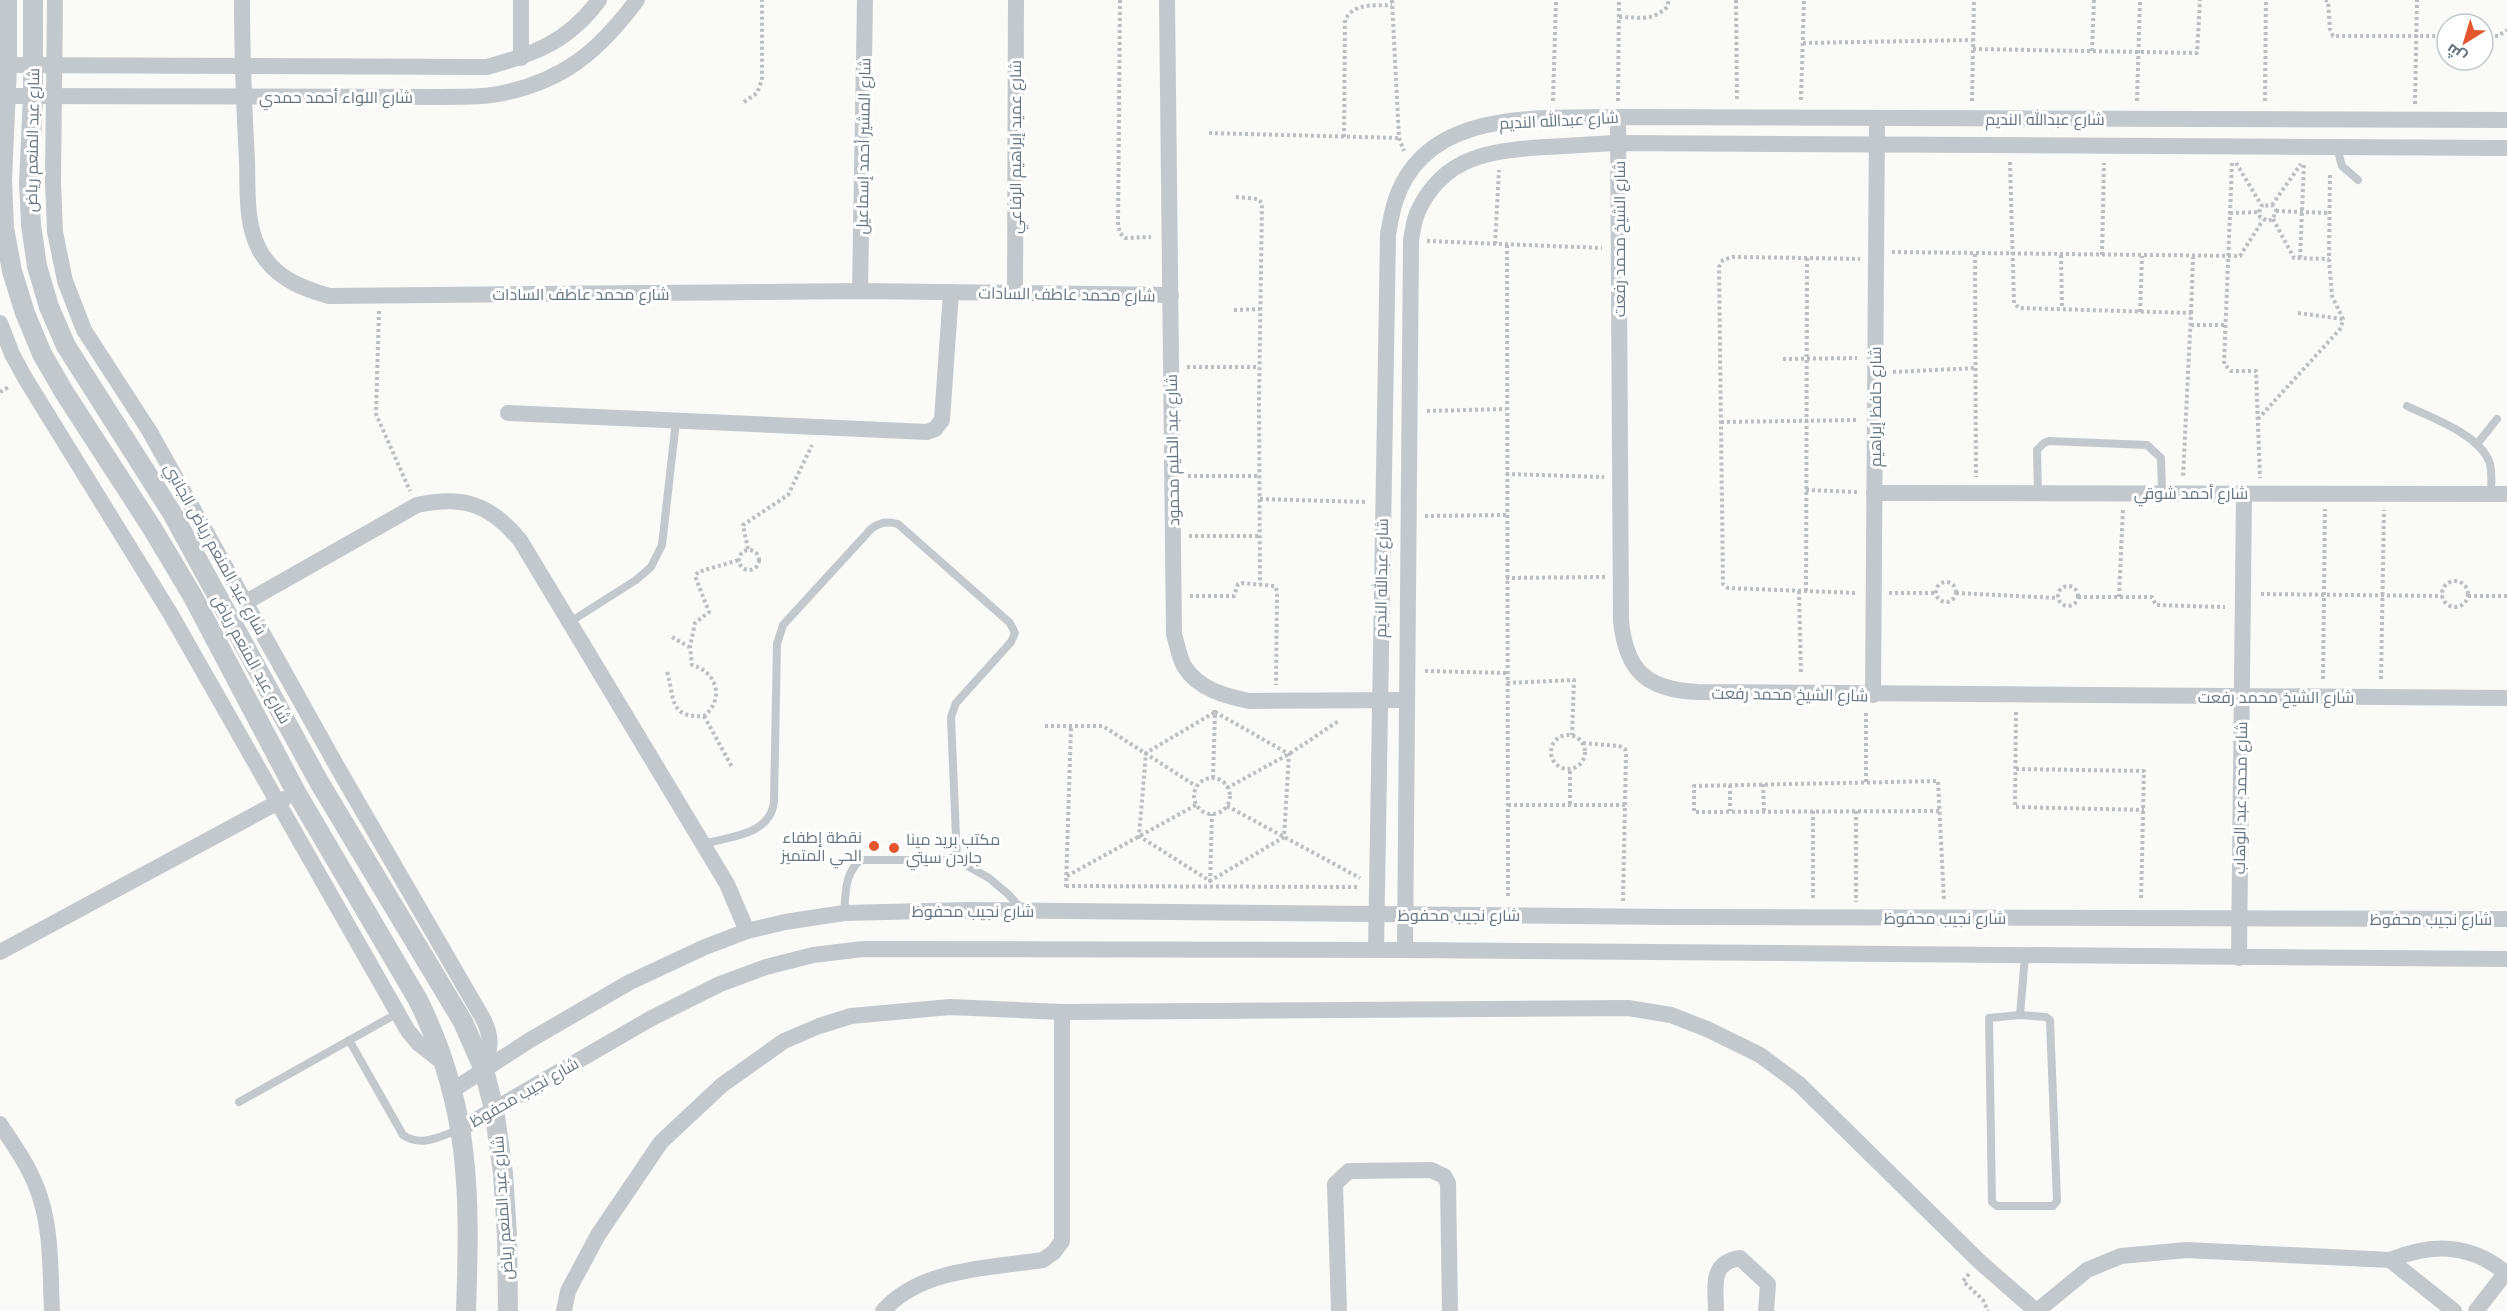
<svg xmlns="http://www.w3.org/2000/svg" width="2507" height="1311" viewBox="0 0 2507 1311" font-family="'Golos Text',Cairo,sans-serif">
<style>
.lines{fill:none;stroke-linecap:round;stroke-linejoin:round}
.path{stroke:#bbbfc2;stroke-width:4;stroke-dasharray:3 3;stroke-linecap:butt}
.service{stroke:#c3c8cc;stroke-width:8}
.minor{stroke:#c3c8cc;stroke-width:16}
.tertiary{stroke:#c3c8cc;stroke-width:20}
.poi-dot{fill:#e4572e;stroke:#fff;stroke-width:2}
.labels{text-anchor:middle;stroke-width:6;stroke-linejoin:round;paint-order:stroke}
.street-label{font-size:16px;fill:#657683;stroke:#fff}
.poi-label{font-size:16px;fill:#657683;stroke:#fff;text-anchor:end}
</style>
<rect width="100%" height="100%" fill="#fafaf8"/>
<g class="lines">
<g class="path">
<path d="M1120 0 1118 225 1120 233 1125 238 1151 237"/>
<path d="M1392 0 1399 138 1404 151"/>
<path d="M1736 0 1737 101"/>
<path d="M2325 0 2328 1 2330 29 2333 36H2447"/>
<path d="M1619 17C1639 17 1653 22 1668 6V0"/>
<path d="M2483 36H2498L2507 30"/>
<path d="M1803 43 1973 40"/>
<path d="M1973 49 2197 53 2200 0"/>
<path d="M2092 51 2094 0"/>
<path d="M1801 100 1804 0"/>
<path d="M1553 101 1556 0"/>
<path d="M1618 101 1619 0"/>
<path d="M1972 101 1974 0"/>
<path d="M2137 101 2140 0"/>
<path d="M2265 101 2266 0"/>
<path d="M744 102 757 93 762 80V0"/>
<path d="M2415 104 2417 0"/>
<path d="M1209 133 1399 138"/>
<path d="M1344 137 1345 20C1354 2 1375 6 1392 5"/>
<path d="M2010 162 2014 303 2019 308 2191 313 2183 477"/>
<path d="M2232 163 2224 364 2231 371H2256L2260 478"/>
<path d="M2236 163 2262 206 2259 212 2260 217 2268 221 2273 219 2276 210 2272 205 2262 206"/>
<path d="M1236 197 1258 199 1262 203 1259 401 1260 584"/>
<path d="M2272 205 2301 164"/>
<path d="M2276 211 2329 213"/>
<path d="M2230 213 2259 212"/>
<path d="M2273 219 2294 258 2329 259"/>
<path d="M1427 241 1602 248"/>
<path d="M1495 244 1499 170"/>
<path d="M1507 245 1508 898"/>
<path d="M1892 252 2240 256 2263 220"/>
<path d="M1975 254 1976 477"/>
<path d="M2061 255 2062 309"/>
<path d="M2102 255 2104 163"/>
<path d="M1807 258 1733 257 1723 260 1719 267 1723 584 1728 588 1858 593"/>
<path d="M2300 258 2304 163"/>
<path d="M1234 310 1260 309"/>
<path d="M379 311 376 414 410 491"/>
<path d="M2140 312 2142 256"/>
<path d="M2191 313 2193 257"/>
<path d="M2298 313 2343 319"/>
<path d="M2191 325H2225"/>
<path d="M1783 359 1857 358"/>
<path d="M1187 367H1259"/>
<path d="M1893 372 1976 368"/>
<path d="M0 392 10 386"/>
<path d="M1427 411 1506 409"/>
<path d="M2258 419 2341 328 2343 319 2332 296 2329 259 2330 173"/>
<path d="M1721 422 1858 420"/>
<path d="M1506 474 1604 477"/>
<path d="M1188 476H1259"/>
<path d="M1806 490 1857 492"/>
<path d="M1260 499 1367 502"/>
<path d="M1425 516 1506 515"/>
<path d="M1189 536H1260"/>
<path d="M748 549 743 525 788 495 812 445"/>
<circle cx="749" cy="560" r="10"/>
<path d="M1506 578 1605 577"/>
<circle cx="2455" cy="594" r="13"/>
<circle cx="1946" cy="592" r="10"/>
<circle cx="2068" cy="596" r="10"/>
<path d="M1799 591 1801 675"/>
<path d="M1806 591 1807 258 1860 259"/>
<path d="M1889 593H1936"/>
<path d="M1956 593 2058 598"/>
<path d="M2261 594 2442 596"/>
<path d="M1190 596H1234L1238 584 1242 583 1275 586 1277 591 1276 685"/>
<path d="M2468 596H2507"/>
<path d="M2078 597H2152L2156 605 2225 607"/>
<path d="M2119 597 2123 509"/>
<path d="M672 637 689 647"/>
<path d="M1425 671 1507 673"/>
<path d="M667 672C675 698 668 718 704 716 725 699 717 672 692 665L690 647 695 623 709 612 695 576 698 572 739 560"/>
<path d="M2323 679 2325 509"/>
<path d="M2381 679 2384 510"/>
<path d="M1507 683 1574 680 1572 735"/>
<path d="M1215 712 1289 754 1284 837 1210 881 1139 836 1146 753Z"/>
<path d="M2016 712 2015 807 2144 810"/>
<path d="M704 716 732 767"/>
<path d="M1045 726H1103L1196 786"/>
<circle cx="1568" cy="752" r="17"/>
<path d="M1583 743 1619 746 1625 749 1626 755 1623 901"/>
<path d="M2016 769 2144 771 2141 900"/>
<path d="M1213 778 1215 710"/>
<circle cx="1212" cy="796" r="18"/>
<path d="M1866 782V711"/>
<path d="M1763 784 1764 812"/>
<path d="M1730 785V811"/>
<path d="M1227 788 1289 754 1340 720"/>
<path d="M1570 804V770"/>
<path d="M1508 805H1625"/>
<path d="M1227 806 1360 878"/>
<path d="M1813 811V901"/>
<path d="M1856 811V902"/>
<path d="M1939 811 1694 812V786L1938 781 1944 900"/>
<path d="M1067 876 1196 805"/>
<path d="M1210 882 1212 814"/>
<path d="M1066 886 1359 887"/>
<path d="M1066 887 1071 726"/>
<path d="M1969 1274 1963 1281 1983 1300 1988 1311"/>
</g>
<g class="service">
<path d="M2337 148 2342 166 2358 180"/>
<path d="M2407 406C2432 418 2478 434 2489 461 2493 470 2491 484 2491 494"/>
<path d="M2477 444 2497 419"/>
<path d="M2038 493 2037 450 2044 443 2049 441 2147 445 2161 458 2162 493"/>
<path d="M570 622 636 580 651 567 662 545 676 421"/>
<path d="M704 844C731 836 771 835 774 801L777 644 783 625 871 529C880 522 887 521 898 524L1010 623 1015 633 1011 642 956 703 951 717 957 860"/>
<path d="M844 913C846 893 844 875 860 860H957L989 878 1008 894 1023 911"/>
<path d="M2020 1015 2046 1017 2050 1020 2057 1201 2053 1206H1997L1992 1202 1989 1018Z"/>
<path d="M2020 1015 2025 956"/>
<path d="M349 1040 403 1135C422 1148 440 1136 461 1129"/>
<path d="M239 1102 398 1013"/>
</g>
<g class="minor">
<path d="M55 0 53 181 55 232 65 281 84 330 150 432 339 770 482 1017C492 1035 492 1048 483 1066"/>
<path d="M242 0C242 53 244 106 247 160 248 189 245 222 259 249 273 277 301 288 329 296L860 291 1171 295"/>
<path d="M521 0V58"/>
<path d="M1167 0 1174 634C1177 644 1179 657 1184 666 1198 689 1225 696 1249 701L1406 700"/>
<path d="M0 65 487 67C535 54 569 41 599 0"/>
<path d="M0 96 438 97C457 96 479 98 498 94 563 82 599 51 637 0"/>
<path d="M1618 117 1621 621C1626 671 1647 690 1698 692L2507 698"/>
<path d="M860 291 865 0"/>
<path d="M1015 293 1016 0"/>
<path d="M0 323 12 354 25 378 170 613 408 1031 419 1044 446 1065"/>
<path d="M508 413 927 432 935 429 942 420 951 292"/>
<path d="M1874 493 2507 494"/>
<path d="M246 602 417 505C463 495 490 504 520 540L727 884 747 931"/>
<path d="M1873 695 1877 119"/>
<path d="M1376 950 1388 234C1390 223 1392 212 1395 202 1425 107 1539 119 1618 117L2507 120"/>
<path d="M1405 950 1411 240C1413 230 1414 218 1419 209 1445 156 1490 151 1544 147 1569 146 1593 144 1618 143L2507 148"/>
<path d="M0 952 284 799"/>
<path d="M2239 958 2244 494"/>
<path d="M453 1090 530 1040 630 982 705 947 747 931 785 922 844 913 968 910 1670 917 2507 919"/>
<path d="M0 1124C15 1147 32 1170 40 1197 52 1234 50 1273 52 1311"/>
<path d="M462 1128 650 1019 720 984 766 967 813 955 863 949 1405 950 2507 959"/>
<path d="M2390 1260C2432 1243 2471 1243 2507 1274"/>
<path d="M564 1311 568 1291 598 1235 661 1142 722 1085 784 1041 819 1026 851 1016 950 1007 1062 1012 1628 1008 1671 1015 1707 1029 1760 1055 1799 1084 1980 1262 2036 1311"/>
<path d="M883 1311C921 1268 990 1268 1043 1260L1054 1252 1062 1241V1012"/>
<path d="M1339 1311 1335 1184 1349 1171 1431 1170 1444 1176 1448 1183 1450 1311"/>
<path d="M1716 1311C1716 1287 1709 1263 1740 1258L1768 1284 1766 1311"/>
<path d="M2037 1311 2087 1270 2121 1256 2187 1250 2390 1260 2454 1311"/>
<path d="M2476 1311 2507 1271"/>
</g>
<g class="tertiary">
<path d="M7 0V65L2 180 4 228 12 271 25 313 42 354 64 392 152 528 192 595 296 792 418 1000C471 1107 470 1195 466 1311"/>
<path d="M33 0V96L29 183 31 225 37 266 49 307 66 346 172 513 319 782 463 1022 484 1070 494 1109 503 1173 507 1236 508 1311"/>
</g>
</g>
<g class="poi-dot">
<circle cx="874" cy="846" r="6"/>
<circle cx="894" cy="848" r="6"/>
</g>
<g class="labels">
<g class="street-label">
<text x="336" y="103">شارع اللواء أحمد حمدي</text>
<text x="2045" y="125">شارع عبدالله النديم</text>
<text transform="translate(1559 120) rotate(-3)" y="6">شارع عبدالله النديم</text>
<text transform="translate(32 140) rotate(-89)" y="6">شارع عبد المنعم رياض</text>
<text transform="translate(863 146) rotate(-89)" y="6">شارع المشير أحمد إسماعيل</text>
<text transform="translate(1015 147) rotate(-90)" y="6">شارع عميد إبراهيم الرفاعي</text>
<text transform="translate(1619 239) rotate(-90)" y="6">شارع الشيخ محمد رفعت</text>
<text x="581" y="300">شارع محمد عاطف السادات</text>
<text transform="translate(1067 294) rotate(1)" y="6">شارع محمد عاطف السادات</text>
<text transform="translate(1875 407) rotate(-90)" y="6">شارع حافظ إبراهيم</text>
<text transform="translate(1172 450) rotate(-91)" y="6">شارع عبد الحليم محمود</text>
<text x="2191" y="499">شارع أحمد شوقي</text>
<text transform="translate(216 549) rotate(61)" y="6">شارع عبد المنعم رياض الجانبي</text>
<text transform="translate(1381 578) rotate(-89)" y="6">شارع عبدالله النديم</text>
<text transform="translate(252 659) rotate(61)" y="6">شارع عبد المنعم رياض</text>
<text transform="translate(1790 694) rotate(1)" y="6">شارع الشيخ محمد رفعت</text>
<text x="2276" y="703">شارع الشيخ محمد رفعت</text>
<text transform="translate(2240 798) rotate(-89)" y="6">شارع محمد عبد الوهاب</text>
<text x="973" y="917">شارع نجيب محفوظ</text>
<text x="1459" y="921">شارع نجيب محفوظ</text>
<text x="1945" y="924">شارع نجيب محفوظ</text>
<text x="2431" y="925">شارع نجيب محفوظ</text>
<text transform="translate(524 1092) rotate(-30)" y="6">شارع نجيب محفوظ</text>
<text transform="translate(502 1208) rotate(-94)" y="6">شارع عبد المنعم رياض</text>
</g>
<g class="poi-label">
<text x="862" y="843">نقطة إطفاء<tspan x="862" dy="18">الحي المتميز</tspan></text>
<text x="906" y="845" text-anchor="start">مكتب بريد مينا<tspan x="906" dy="18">جاردن سيتي</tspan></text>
</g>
</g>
<g transform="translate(2465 42) rotate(217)"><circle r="28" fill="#ffffff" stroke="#c1c8cd" stroke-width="1.5"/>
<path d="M0-4.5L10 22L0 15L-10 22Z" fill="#e4572e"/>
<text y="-9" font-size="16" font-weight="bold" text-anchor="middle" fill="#657683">ش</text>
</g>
</svg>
